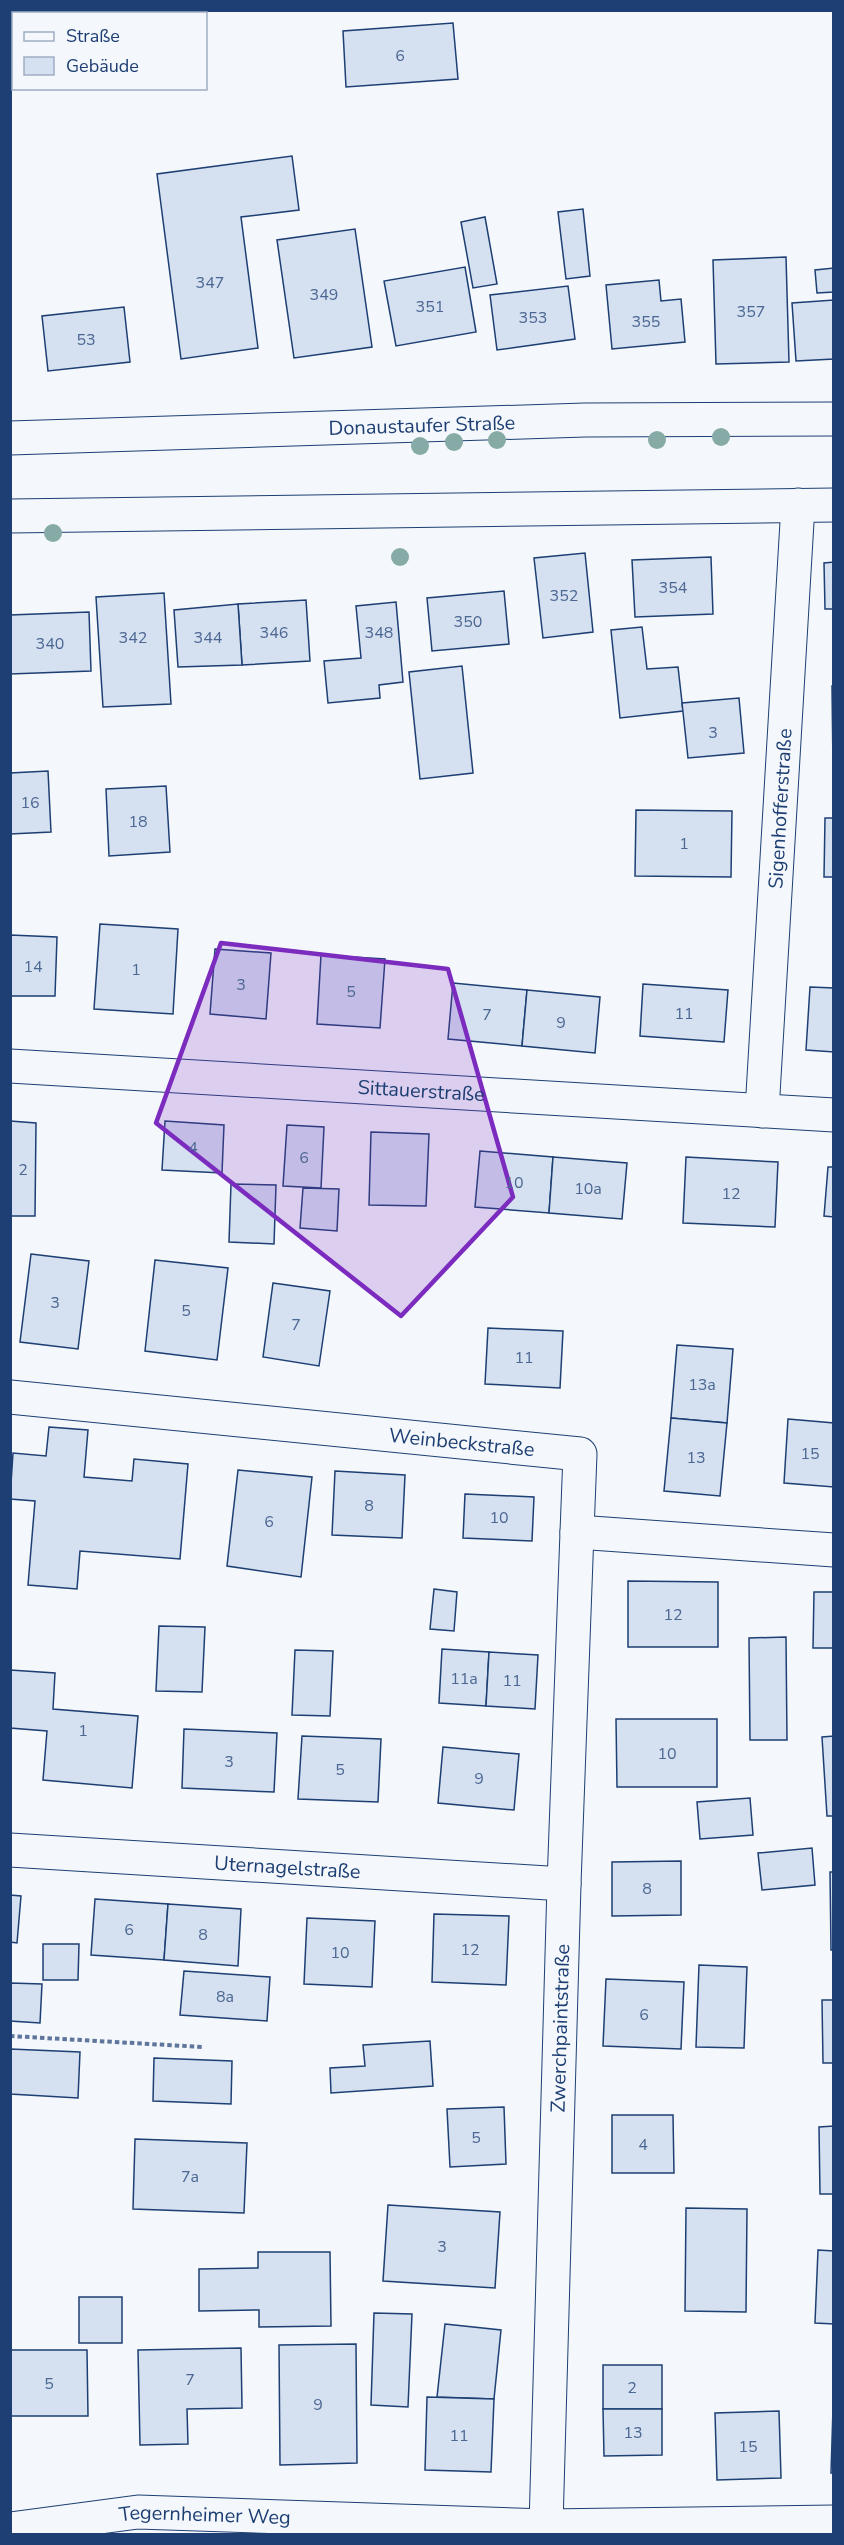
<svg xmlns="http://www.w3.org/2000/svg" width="844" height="2545" viewBox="0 0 844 2545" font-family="'Nunito Sans',sans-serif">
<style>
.building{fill:#d5e0f0;stroke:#1d3f73;stroke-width:1.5}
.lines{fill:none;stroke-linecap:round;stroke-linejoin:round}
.minor-casing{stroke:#1d3f73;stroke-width:35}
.secondary-casing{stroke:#1d3f73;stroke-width:35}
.path{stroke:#5e769c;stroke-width:4;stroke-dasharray:4.5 3;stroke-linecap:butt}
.minor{stroke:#f4f7fb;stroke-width:33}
.secondary{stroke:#f4f7fb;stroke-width:33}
.tree{fill:#86aba6}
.marked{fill:#7b2cbf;fill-opacity:0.2;stroke:#7b2cbf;stroke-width:4.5;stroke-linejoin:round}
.labels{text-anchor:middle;stroke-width:4.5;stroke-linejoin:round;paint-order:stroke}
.number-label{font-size:16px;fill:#4b6792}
.street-label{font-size:20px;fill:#1d3f73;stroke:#f4f7fb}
</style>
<rect width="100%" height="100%" fill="#f4f7fb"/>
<g class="building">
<path d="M10 10H85V14H14V71H10Z"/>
<path d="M453 23 458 79 346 87 343 31Z"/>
<path d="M292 156 299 210 241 217 258 348 181 359 157 174Z"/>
<path d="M583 209 590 276 566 279 558 212Z"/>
<path d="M485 217 497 284 473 288 461 222Z"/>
<path d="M355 229 372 347 294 358 277 240Z"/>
<path d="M786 257 789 362 716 364 713 260Z"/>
<path d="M465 267 476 332 396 346 384 281Z"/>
<path d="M834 268V292L817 293 815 270Z"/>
<path d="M659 280 661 301 681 299 685 342 612 349 606 285Z"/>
<path d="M568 286 575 339 497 350 490 295Z"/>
<path d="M834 300V359L796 361 792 303Z"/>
<path d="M124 307 130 362 48 371 42 316Z"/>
<path d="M585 553 593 632 543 638 534 558Z"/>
<path d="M711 557 713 614 635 617 632 560Z"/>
<path d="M834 562V609H825L824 563Z"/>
<path d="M504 591 509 644 432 651 427 598Z"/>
<path d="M164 593 171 704 103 707 96 597Z"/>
<path d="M306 600 310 661 242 665 238 604Z"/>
<path d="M396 602 403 682 379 685 380 698 328 703 324 661 361 658 356 606Z"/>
<path d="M238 604 242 665 178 667 174 610Z"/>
<path d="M89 612 91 671 10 674V615Z"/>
<path d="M642 627 647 669 678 667 683 711 620 718 611 630Z"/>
<path d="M462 666 473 773 420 779 409 672Z"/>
<path d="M832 686H834L833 767Z"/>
<path d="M739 698 744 753 688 758 682 703Z"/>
<path d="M48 771 51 832 10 834V773Z"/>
<path d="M166 786 170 852 109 856 106 789Z"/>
<path d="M636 810 732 811 731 877 635 876Z"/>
<path d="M825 818H834V877H824Z"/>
<path d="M100 924 178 929 173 1014 94 1009Z"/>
<path d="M10 935 57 937 55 996H10Z"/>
<path d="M215 949 271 953 266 1019 210 1014Z"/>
<path d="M321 955 385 959 380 1028 317 1024Z"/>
<path d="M453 983 527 990 522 1046 448 1039Z"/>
<path d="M643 984 728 990 724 1042 640 1036Z"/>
<path d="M810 987 834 988V1052L806 1050Z"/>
<path d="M527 990 600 997 595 1053 522 1046Z"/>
<path d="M10 1121 36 1123 35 1216H10Z"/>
<path d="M165 1121 224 1125 222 1173 162 1170Z"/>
<path d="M287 1125 324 1127 321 1188 283 1186Z"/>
<path d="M371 1132 429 1134 426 1206 369 1205Z"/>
<path d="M480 1151 553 1157 549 1213 475 1207Z"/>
<path d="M553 1157 627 1163 622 1219 549 1213Z"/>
<path d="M686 1157 778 1162 775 1227 683 1223Z"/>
<path d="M828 1167H834V1217L824 1216Z"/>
<path d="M231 1184 276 1185 274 1244 229 1242Z"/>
<path d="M303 1188 339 1189 337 1231 300 1228Z"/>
<path d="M31 1254 89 1261 78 1349 20 1342Z"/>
<path d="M155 1260 228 1268 217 1360 145 1351Z"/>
<path d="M273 1283 330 1291 319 1366 263 1357Z"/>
<path d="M488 1328 563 1331 560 1388 485 1384Z"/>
<path d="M677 1345 733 1349 727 1423 671 1418Z"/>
<path d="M671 1418 727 1423 720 1496 664 1491Z"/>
<path d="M788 1419 834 1423V1487L784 1483Z"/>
<path d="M49 1427 88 1430 84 1477 132 1481 134 1459 188 1464 180 1559 80 1551 77 1589 28 1585 35 1501 10 1499 13 1453 46 1456Z"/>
<path d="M238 1470 312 1477 301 1577 227 1566Z"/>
<path d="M335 1471 405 1475 402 1538 332 1535Z"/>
<path d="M465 1494 534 1497 532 1541 463 1538Z"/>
<path d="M628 1581 718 1582V1647H628Z"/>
<path d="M434 1589 457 1592 454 1631 430 1629Z"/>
<path d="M814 1592H834V1648H813Z"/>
<path d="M159 1626 205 1627 202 1692 156 1691Z"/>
<path d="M786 1637 787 1740H750L749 1638Z"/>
<path d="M442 1649 489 1652 486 1706 439 1703Z"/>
<path d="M295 1650 333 1651 330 1716 292 1715Z"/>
<path d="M489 1652 538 1655 535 1709 486 1706Z"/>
<path d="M10 1670 55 1673 53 1709 138 1716 132 1788 43 1780 47 1731 10 1728Z"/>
<path d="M616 1719H717V1787H617Z"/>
<path d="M184 1729 277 1733 274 1792 182 1788Z"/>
<path d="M302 1736 381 1739 378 1802 298 1799Z"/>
<path d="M834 1736V1816H827L822 1737Z"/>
<path d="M443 1747 519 1754 514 1810 438 1803Z"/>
<path d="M750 1798 753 1835 700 1839 697 1802Z"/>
<path d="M812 1848 815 1885 762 1890 758 1853Z"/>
<path d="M681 1861V1915L612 1916V1862Z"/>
<path d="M830 1872H834V1950H831Z"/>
<path d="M10 1895 21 1896 17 1943 10 1942Z"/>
<path d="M95 1899 168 1904 164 1960 91 1955Z"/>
<path d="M168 1904 241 1909 238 1966 164 1960Z"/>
<path d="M434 1914 509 1916 506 1985 432 1982Z"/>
<path d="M307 1918 375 1921 372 1987 304 1984Z"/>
<path d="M43 1944H79L78 1980H43Z"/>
<path d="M699 1965 747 1967 744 2048 696 2047Z"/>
<path d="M184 1971 270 1977 267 2021 180 2015Z"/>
<path d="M606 1979 684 1982 681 2049 603 2046Z"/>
<path d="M10 1983 42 1984 40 2023 10 2021Z"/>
<path d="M822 2000H834V2063H823Z"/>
<path d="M430 2041 433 2086 331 2093 330 2068 365 2066 363 2045Z"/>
<path d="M10 2049 80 2052 78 2098 10 2094Z"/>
<path d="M154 2058 232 2061 231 2104 153 2101Z"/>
<path d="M504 2107 506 2164 450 2167 447 2109Z"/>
<path d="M612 2115H673L674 2173H612Z"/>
<path d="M834 2126V2194H820L819 2127Z"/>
<path d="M135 2139 247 2143 244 2213 133 2209Z"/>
<path d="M388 2205 500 2212 495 2288 383 2281Z"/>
<path d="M686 2208 747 2209 746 2312 685 2311Z"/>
<path d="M818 2250 834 2251V2324L815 2323Z"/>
<path d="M258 2252H330L331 2326 259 2327V2310L199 2311V2269L258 2268Z"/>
<rect x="79" y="2297" width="43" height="46"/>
<path d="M374 2313 412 2314 408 2407 371 2405Z"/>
<path d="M445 2324 501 2330 494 2399 437 2397Z"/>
<path d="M356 2344 357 2463 280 2465 279 2345Z"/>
<path d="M241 2348 242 2408 187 2409 188 2444 140 2445 138 2350Z"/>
<path d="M10 2350H87L88 2416H10Z"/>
<rect x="603" y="2365" width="59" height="44"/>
<path d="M427 2397 494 2399 491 2472 425 2470Z"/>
<path d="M833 2408H834V2473H831Z"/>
<path d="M603 2409H662V2455L604 2456Z"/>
<path d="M779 2411 781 2478 717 2480 715 2413Z"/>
</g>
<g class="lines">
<g class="minor-casing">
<g id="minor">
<path id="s1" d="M10 438 585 420 834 419"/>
<path id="s2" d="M10 1066 834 1115"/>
<path id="s3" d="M762 1111 798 505"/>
<path id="s4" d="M10 1397 580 1454 577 1532 834 1550"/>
<path id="s5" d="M10 1850 564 1884"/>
<path id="s6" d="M546 2526 564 1884 577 1532"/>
<path id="s7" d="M10 2529 138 2512 546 2526 834 2522"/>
</g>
</g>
<g class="secondary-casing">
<path id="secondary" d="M10 516 834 505"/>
</g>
<path class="path" d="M10 2036 202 2047"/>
<use href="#minor" class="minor"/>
<use href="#secondary" class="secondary"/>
</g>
<g class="tree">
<circle cx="721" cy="437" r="9"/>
<circle cx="497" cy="440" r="9"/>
<circle cx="657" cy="440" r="9"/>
<circle cx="454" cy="442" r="9"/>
<circle cx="420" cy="446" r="9"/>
<circle cx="53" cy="533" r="9"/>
<circle cx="400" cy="557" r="9"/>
</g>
<path class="marked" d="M221 943 448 969 513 1197 401 1316 156 1123Z"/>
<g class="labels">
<g class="number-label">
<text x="400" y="61">6</text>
<text x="210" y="288">347</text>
<text x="324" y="300">349</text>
<text x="430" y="312">351</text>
<text x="751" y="317">357</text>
<text x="533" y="323">353</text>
<text x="646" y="327">355</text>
<text x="86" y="345">53</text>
<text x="673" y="593">354</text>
<text x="564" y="601">352</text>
<text x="468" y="627">350</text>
<text x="274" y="638">346</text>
<text x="379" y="638">348</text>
<text x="133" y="643">342</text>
<text x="208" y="643">344</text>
<text x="50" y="649">340</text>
<text x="713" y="738">3</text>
<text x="30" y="808">16</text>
<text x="138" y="827">18</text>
<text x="684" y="849">1</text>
<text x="33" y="972">14</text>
<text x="136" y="975">1</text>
<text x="241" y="990">3</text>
<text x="351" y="997">5</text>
<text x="684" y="1019">11</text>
<text x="487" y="1020">7</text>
<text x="561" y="1028">9</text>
<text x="193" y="1153">4</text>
<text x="304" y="1163">6</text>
<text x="23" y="1175">2</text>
<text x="514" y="1188">10</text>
<text x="588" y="1194">10a</text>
<text x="731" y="1199">12</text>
<text x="55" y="1308">3</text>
<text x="186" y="1316">5</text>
<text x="296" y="1330">7</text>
<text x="524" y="1363">11</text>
<text x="702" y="1390">13a</text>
<text x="810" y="1459">15</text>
<text x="696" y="1463">13</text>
<text x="369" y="1511">8</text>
<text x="499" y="1523">10</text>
<text x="269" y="1527">6</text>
<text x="673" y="1620">12</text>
<text x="464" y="1684">11a</text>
<text x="512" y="1686">11</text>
<text x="83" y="1736">1</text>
<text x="667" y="1759">10</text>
<text x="229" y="1767">3</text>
<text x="340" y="1775">5</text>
<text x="479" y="1784">9</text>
<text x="647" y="1894">8</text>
<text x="129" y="1935">6</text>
<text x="203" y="1940">8</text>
<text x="470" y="1955">12</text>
<text x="340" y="1958">10</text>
<text x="225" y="2002">8a</text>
<text x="644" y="2020">6</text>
<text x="476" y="2143">5</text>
<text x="643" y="2150">4</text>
<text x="190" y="2182">7a</text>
<text x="442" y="2252">3</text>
<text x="190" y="2385">7</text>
<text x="49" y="2389">5</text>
<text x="632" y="2393">2</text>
<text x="318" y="2410">9</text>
<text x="633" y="2438">13</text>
<text x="459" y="2441">11</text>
<text x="748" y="2452">15</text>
</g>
<g class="street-label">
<text dy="7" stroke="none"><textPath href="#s1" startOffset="412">Donaustaufer Straße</textPath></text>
<text dy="7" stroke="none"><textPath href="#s3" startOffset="303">Sigenhofferstraße</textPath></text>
<text dy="7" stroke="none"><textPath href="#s2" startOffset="412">Sittauerstraße</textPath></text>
<text dy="7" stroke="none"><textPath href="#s4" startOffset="454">Weinbeckstraße</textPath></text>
<text dy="7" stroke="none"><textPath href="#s5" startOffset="278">Uternagelstraße</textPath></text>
<text dy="7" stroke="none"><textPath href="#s6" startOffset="498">Zwerchpaintstraße</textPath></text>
<text dy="7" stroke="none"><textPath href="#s7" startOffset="196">Tegernheimer Weg</textPath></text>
</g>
</g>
<rect width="844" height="2545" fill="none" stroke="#1d3f73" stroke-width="24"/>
<rect x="12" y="12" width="195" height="78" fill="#f4f7fb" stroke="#9eadc5" stroke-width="1.5"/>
<rect x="24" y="32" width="30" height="9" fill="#f4f7fb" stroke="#9eadc5" stroke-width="1.5"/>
<text x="66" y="42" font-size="18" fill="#1d3f73">Straße</text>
<rect x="24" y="57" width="30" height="18" fill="#d5e0f0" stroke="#9eadc5" stroke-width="1.5"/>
<text x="66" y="72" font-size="18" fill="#1d3f73">Gebäude</text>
</svg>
